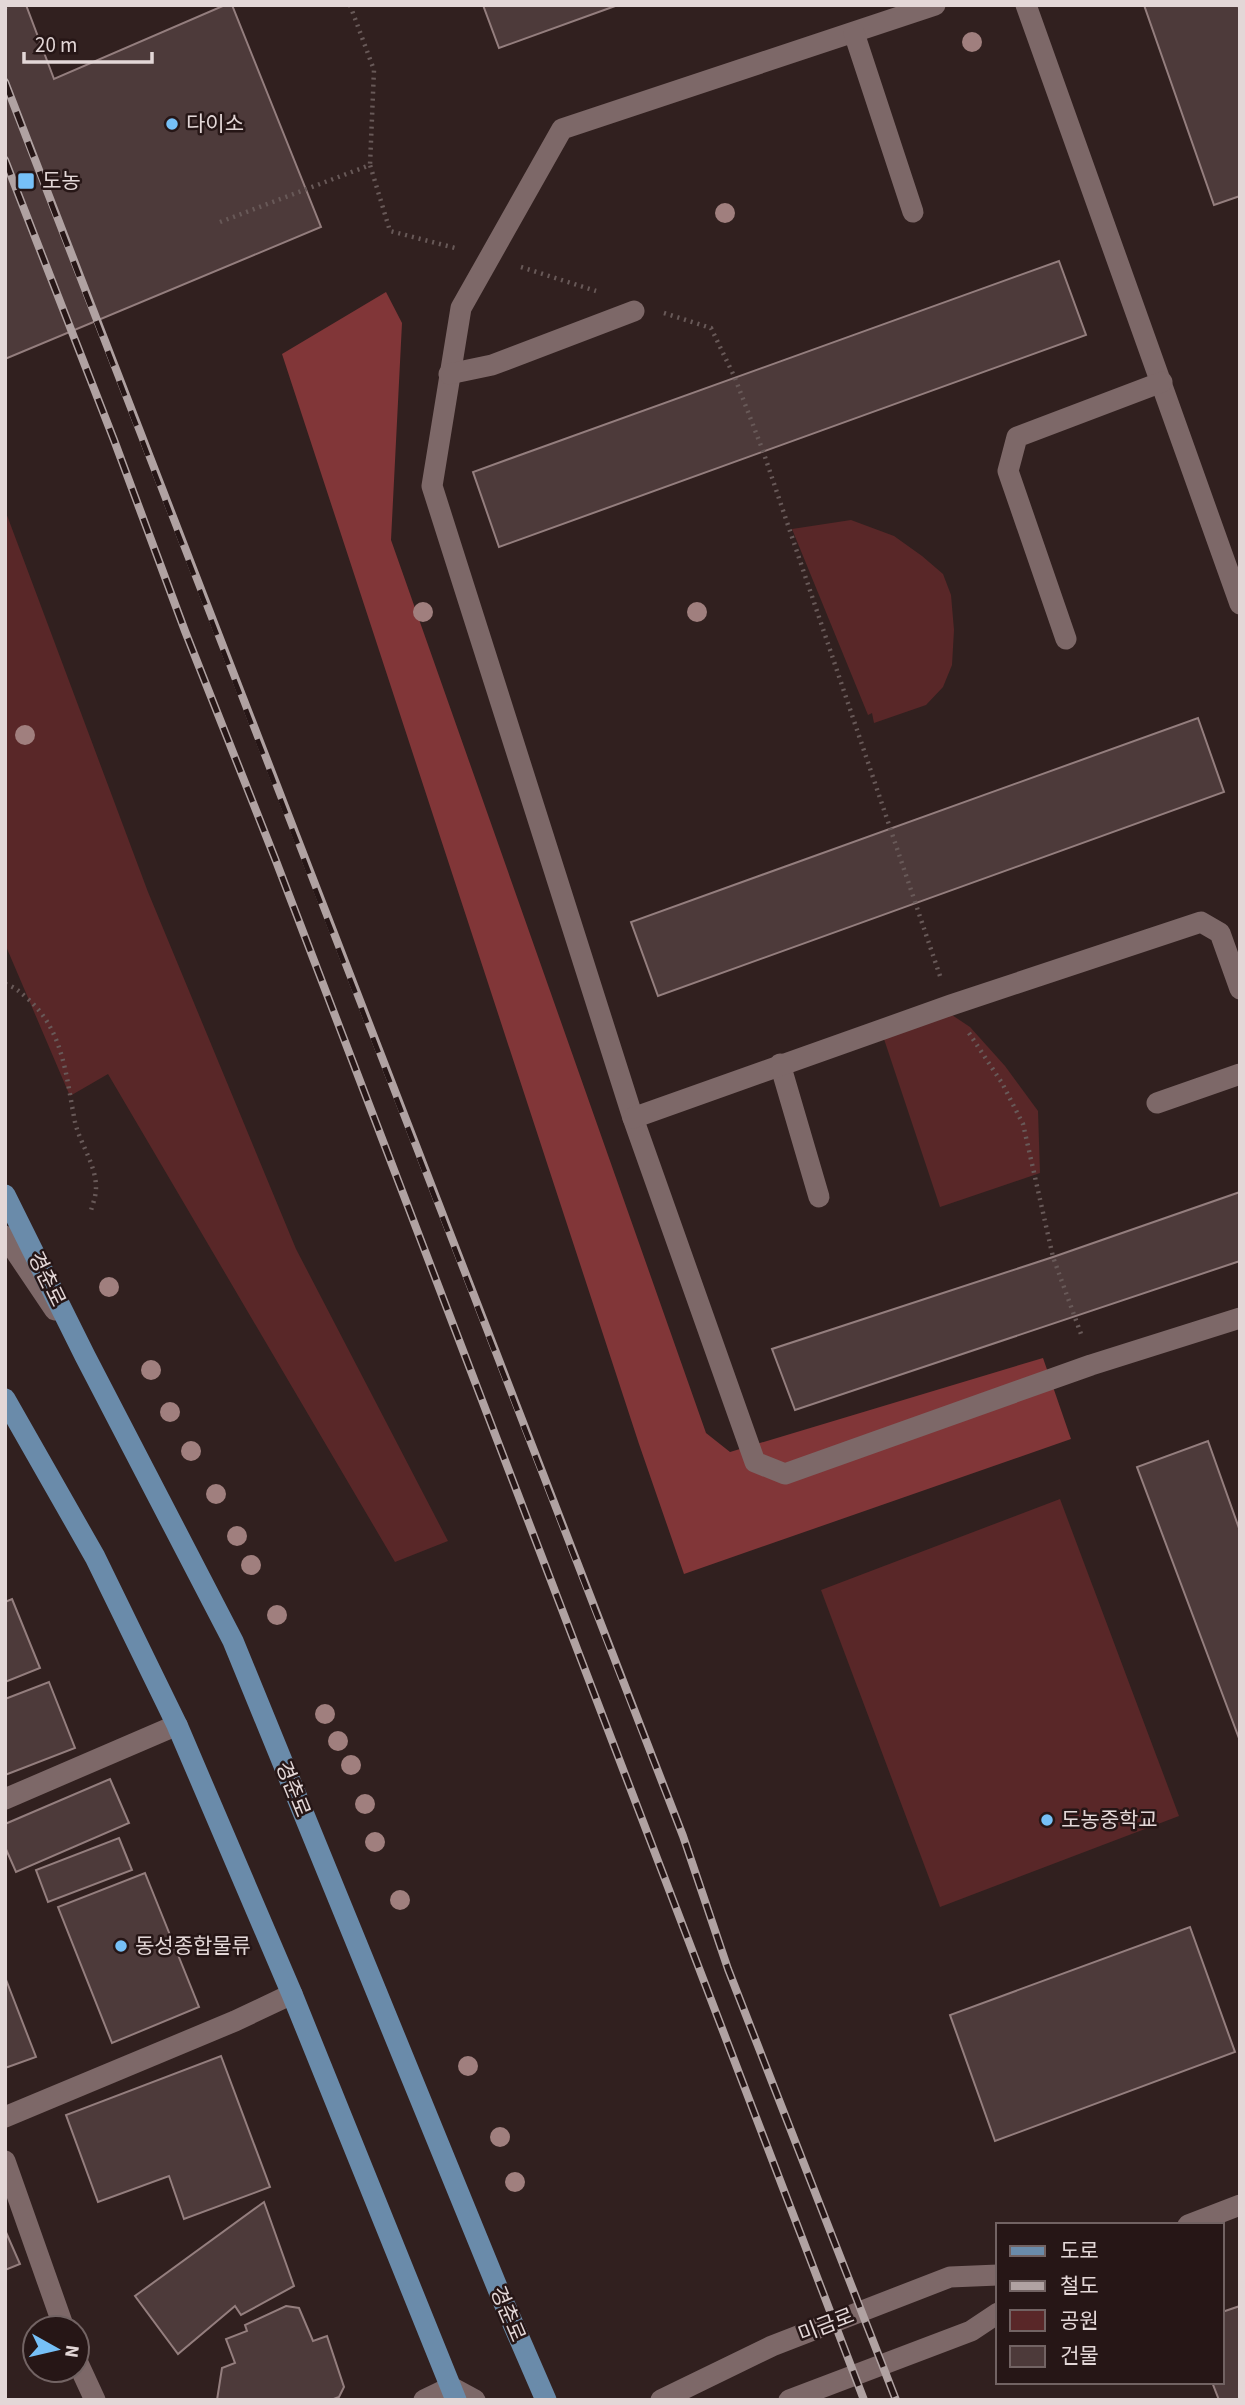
<svg xmlns="http://www.w3.org/2000/svg" width="1245" height="2405" viewBox="0 0 1245 2405" font-family="'Source Sans 3','Noto Sans KR',sans-serif">
<style>
.green{fill:#592728}
.forest{fill:#813638}
.building{fill:#4d3a3a;stroke:#947e7e;stroke-width:2}
.lines{fill:none;stroke-linecap:round;stroke-linejoin:round}
.path{stroke:#685958;stroke-width:4.5;stroke-dasharray:2 5;stroke-linecap:butt}
.minor{stroke:#7d6868;stroke-width:21}
.major{stroke:#6a8baa;stroke-width:21}
.rail-casing{stroke:#b0a2a2;stroke-width:8}
.rail{stroke:#261616;stroke-width:5;stroke-dasharray:16;stroke-linecap:butt}
.tree{fill:#a07f7e}
.poi-dot{fill:#76c0f7;stroke:#261616;stroke-width:2.5}
.labels{text-anchor:middle;stroke-width:5;stroke-linejoin:round;paint-order:stroke}
.poi-label{font-size:21px;fill:#e3d7d7;stroke:#261616;text-anchor:start}
.street-label{font-size:21px;fill:#e3d7d7;stroke:#261616}
</style>
<rect width="100%" height="100%" fill="#31201f"/>
<g class="green">
<path d="M5 510 148 892 296 1249 448 1541 395 1562 108 1074 70 1096 5 944Z"/>
<path d="M851 520 894 536 922 556 943 574 951 595 954 630 952 665 943 687 926 705 874 723 872 713 868 715 792 529Z"/>
<path d="M949 1013 970 1027 1005 1066 1038 1111 1040 1173 940 1207 882 1033Z"/>
<path d="M1060 1499 1179 1816 940 1907 821 1590Z"/>
</g>
<path class="forest" d="M386 292 402 323 391 540 706 1433 730 1452 1043 1358 1071 1439 684 1574 639 1444 282 354Z"/>
<g class="building">
<path d="M5 5H26L54 79 225 5H232L321 227 5 359Z"/>
<path d="M483 5H618L499 48Z"/>
<path d="M1144 5H1238L1240 11V196L1214 205Z"/>
<path d="M1059 261 1086 335 499 547 473 472Z"/>
<path d="M1198 718 1224 792 658 996 631 922Z"/>
<path d="M1240 1192V1261L795 1410 772 1349 1053 1257Z"/>
<path d="M1208 1441 1240 1531V1741L1137 1467Z"/>
<path d="M12 1599 40 1668 5 1682V1602Z"/>
<path d="M49 1682 75 1748 5 1775V1699Z"/>
<path d="M110 1779 129 1823 16 1872 5 1847V1824Z"/>
<path d="M119 1838 132 1870 48 1902 36 1870Z"/>
<path d="M145 1873 199 2007 112 2043 58 1907Z"/>
<path d="M1190 1927 1235 2052 995 2141 950 2015Z"/>
<path d="M5 1977 36 2057 5 2068Z"/>
<path d="M221 2056 270 2187 184 2219 169 2176 98 2202 66 2115Z"/>
<path d="M264 2202 294 2286 241 2315 235 2306 178 2354 135 2296Z"/>
<path d="M5 2230 20 2264 5 2270Z"/>
<path d="M286 2306 299 2308 313 2341 327 2336 344 2387 339 2397 331 2400H217L222 2368 235 2363 226 2339 247 2331 245 2325Z"/>
<path d="M1240 2306V2400H1219L1212 2382H1222V2312Z"/>
</g>
<g class="lines">
<g class="path">
<path d="M350 5 374 70 370 165"/>
<path d="M5 8 7 13"/>
<path d="M220 222 370 165 390 231 459 249"/>
<path d="M521 267 596 291"/>
<path d="M664 313 711 328 735 378 763 451 940 976"/>
<path d="M5 984C15 987 20 992 28 999 64 1031 66 1077 75 1122 80 1144 96 1164 96 1188 96 1197 92 1206 90 1214"/>
<path d="M969 1033 1002 1083 1023 1124 1053 1257 1081 1334"/>
</g>
<g class="minor">
<path d="M935 5 562 129 461 308 432 486 633 1118 755 1462 785 1474 1091 1365 1240 1318"/>
<path d="M1026 5 1240 604"/>
<path d="M854 33 913 212"/>
<path d="M449 374 492 365 634 311"/>
<path d="M1066 639 1008 471 1017 437 1162 382"/>
<path d="M780 1064 819 1197"/>
<path d="M1157 1103 1240 1074"/>
<path d="M633 1118 951 1005 1201 922 1220 933 1240 989"/>
<path d="M5 1236 55 1310"/>
<path d="M5 1799 177 1725"/>
<path d="M5 2117 235 2021 292 1994"/>
<path d="M5 2161 64 2328"/>
<path d="M1188 2225 1240 2205"/>
<path d="M77 2361 95 2400"/>
<path d="M424 2400 451 2387 475 2400"/>
<path d="M661 2400 772 2346 950 2277 998 2275"/>
<path d="M789 2400 971 2331 998 2313"/>
</g>
<g class="major">
<path d="M5 1195 85 1356 233 1641 500 2294 546 2400"/>
<path d="M5 1399 95 1557 177 1725 292 1994 456 2400"/>
</g>
<g class="rail-casing">
<g id="rail">
<path d="M5 82C228 668 456 1252 683 1836L728 1969 896 2400"/>
<path d="M5 160 114 440 185 631 276 861 864 2400"/>
</g>
</g>
<use href="#rail" class="rail"/>
</g>
<g class="tree">
<circle cx="972" cy="42" r="10"/>
<circle cx="725" cy="213" r="10"/>
<circle cx="423" cy="612" r="10"/>
<circle cx="697" cy="612" r="10"/>
<circle cx="25" cy="735" r="10"/>
<circle cx="109" cy="1287" r="10"/>
<circle cx="151" cy="1370" r="10"/>
<circle cx="170" cy="1412" r="10"/>
<circle cx="191" cy="1451" r="10"/>
<circle cx="216" cy="1494" r="10"/>
<circle cx="237" cy="1536" r="10"/>
<circle cx="251" cy="1565" r="10"/>
<circle cx="277" cy="1615" r="10"/>
<circle cx="325" cy="1714" r="10"/>
<circle cx="338" cy="1741" r="10"/>
<circle cx="351" cy="1765" r="10"/>
<circle cx="365" cy="1804" r="10"/>
<circle cx="375" cy="1842" r="10"/>
<circle cx="400" cy="1900" r="10"/>
<circle cx="468" cy="2066" r="10"/>
<circle cx="500" cy="2137" r="10"/>
<circle cx="515" cy="2182" r="10"/>
</g>
<g class="poi-dot">
<circle cx="172" cy="124" r="7"/>
<rect x="17" y="172" width="18" height="18" rx="3.5"/>
<circle cx="1047" cy="1820" r="7"/>
<circle cx="121" cy="1946" r="7"/>
</g>
<g class="labels">
<g class="poi-label">
<text x="186" y="131">다이소</text>
<text x="42" y="188">도농</text>
<text x="1061" y="1827">도농중학교</text>
<text x="135" y="1953">동성종합물류</text>
</g>
<g class="street-label">
<text transform="translate(47 1279) rotate(64)" y="7">경춘로</text>
<text transform="translate(293 1789) rotate(68)" y="7">경춘로</text>
<text transform="translate(508 2314) rotate(67)" y="7">경춘로</text>
<text transform="translate(826 2325) rotate(-21)" y="7">미금로</text>
</g>
</g>
<rect width="1245" height="2405" fill="none" stroke="#e3d7d7" stroke-width="14"/>
<rect x="996" y="2223" width="228" height="161" fill="#261616" stroke="#726363" stroke-width="2"/>
<rect x="1010" y="2246" width="35" height="10" fill="#6a8baa" stroke="#726363" stroke-width="2"/>
<text x="1060" y="2258" font-size="21" fill="#e3d7d7">도로</text>
<rect x="1010" y="2281" width="35" height="10" fill="#b0a2a2" stroke="#726363" stroke-width="2"/>
<text x="1060" y="2293" font-size="21" fill="#e3d7d7">철도</text>
<rect x="1010" y="2310" width="35" height="21" fill="#592728" stroke="#726363" stroke-width="2"/>
<text x="1060" y="2328" font-size="21" fill="#e3d7d7">공원</text>
<rect x="1010" y="2346" width="35" height="21" fill="#4d3a3a" stroke="#726363" stroke-width="2"/>
<text x="1060" y="2363" font-size="21" fill="#e3d7d7">건물</text>
<g transform="translate(56 2349) rotate(98)"><circle r="33" fill="#261616" stroke="#726363" stroke-width="2"/>
<path d="M0-5L12 26L0 18L-12 26Z" fill="#76c0f7"/>
<text y="-10" font-size="19" font-weight="bold" text-anchor="middle" fill="#e3d7d7">N</text>
</g>
<path d="M24 52v10h128v-10" fill="none" stroke="#e3d7d7" stroke-width="3.5"/>
<text x="35" y="52" font-size="21" fill="#e3d7d7" stroke="#261616" stroke-width="5" paint-order="stroke">20 m</text>
</svg>
